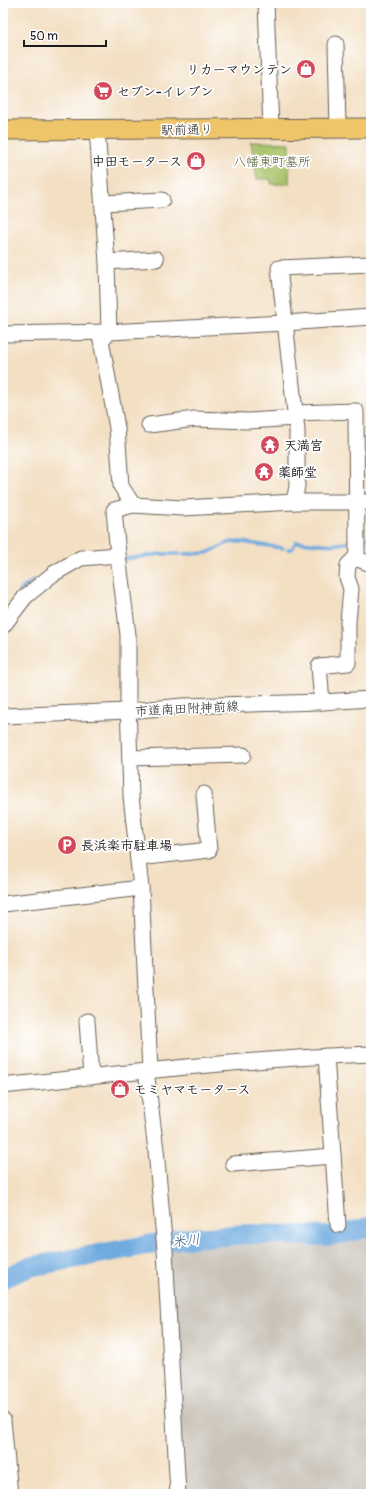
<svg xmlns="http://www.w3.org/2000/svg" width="374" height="1497" viewBox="0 0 374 1497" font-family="Pangolin,'Klee One',sans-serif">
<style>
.industrial{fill:#c9c3b8}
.green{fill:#a8c36a;stroke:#627043}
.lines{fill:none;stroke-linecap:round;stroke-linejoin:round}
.stream{stroke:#6eaadf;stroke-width:3.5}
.river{stroke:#6eaadf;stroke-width:20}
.minor-casing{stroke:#676056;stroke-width:17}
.major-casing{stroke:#676056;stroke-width:21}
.minor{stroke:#fff;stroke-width:15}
.major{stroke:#eec569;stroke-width:19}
.labels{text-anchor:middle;stroke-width:3.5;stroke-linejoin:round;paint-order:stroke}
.poi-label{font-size:13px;font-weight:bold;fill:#1c1c1c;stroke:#fff;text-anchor:start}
.street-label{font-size:13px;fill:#1c1c1c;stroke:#fff}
.park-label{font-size:13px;fill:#545f3b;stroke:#fff}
.water-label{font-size:14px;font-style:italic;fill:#415c74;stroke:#fff}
</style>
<rect width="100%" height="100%" fill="#fff"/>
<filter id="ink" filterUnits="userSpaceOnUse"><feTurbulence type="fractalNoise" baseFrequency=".025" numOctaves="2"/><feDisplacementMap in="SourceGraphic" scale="8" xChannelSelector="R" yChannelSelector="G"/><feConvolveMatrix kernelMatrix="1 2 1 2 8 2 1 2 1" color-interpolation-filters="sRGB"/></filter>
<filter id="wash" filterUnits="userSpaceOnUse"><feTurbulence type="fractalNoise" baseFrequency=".012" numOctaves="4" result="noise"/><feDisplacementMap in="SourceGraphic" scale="16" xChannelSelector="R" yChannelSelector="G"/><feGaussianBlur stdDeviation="0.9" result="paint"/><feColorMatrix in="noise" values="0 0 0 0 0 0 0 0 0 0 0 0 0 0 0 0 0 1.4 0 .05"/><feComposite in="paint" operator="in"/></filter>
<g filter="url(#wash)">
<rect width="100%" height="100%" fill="#f3dfc2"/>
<path class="industrial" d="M371 1234V1494H186L168 1247 221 1241 265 1239 340 1242Z"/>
<path class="green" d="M251 142 290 143 289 184H271V179H257Z"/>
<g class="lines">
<g class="stream">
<path d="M361 539 371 538"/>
<path d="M288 549H292L296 542C313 542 335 548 351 541"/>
<path d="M183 554 207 553 228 543 234 542H242L283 548"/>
<path d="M123 558 125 559 161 554H179"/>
<path d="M20 593 23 588 35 580"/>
</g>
<path class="river" d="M4 1278 29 1267 179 1239 248 1234 328 1236 351 1232 371 1226"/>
</g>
</g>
<g filter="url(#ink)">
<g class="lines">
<g class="minor-casing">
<g id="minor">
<path d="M266 3 271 128"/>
<path d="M336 44 338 128"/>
<path d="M97 130 107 262 109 332 285 323 371 317"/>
<path d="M103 203 162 200"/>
<path d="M107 262 156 259"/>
<path d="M109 332 101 340 117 428 121 486 133 505 183 508 294 502H371"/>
<path d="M3 334 109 332"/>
<path d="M295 413 356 411 357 552 355 558 348 565 347 577 351 589 348 622V663L319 666 322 702"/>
<path d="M149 425 195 419 248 421 296 418"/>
<path d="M294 502 297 486V430L279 268 371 264"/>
<path d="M133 505 114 510 118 555 128 635V703L131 796 141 888 150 1070"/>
<path d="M355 558 371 564"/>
<path d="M3 626 25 597 53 574 81 558 118 555"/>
<path d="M3 716 128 711 183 706 322 702 371 699"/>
<path d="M130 758 243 755"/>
<path d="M138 858 209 850 204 794"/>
<path d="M3 904 141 888"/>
<path d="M87 1021 91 1077"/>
<path d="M326 1056 338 1225"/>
<path d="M146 1070 156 1150 165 1250 178 1494"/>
<path d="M3 1086C125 1073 248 1059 371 1054"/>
<path d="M233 1164 333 1156"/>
<path d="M3 1420 10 1494"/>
</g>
</g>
<g class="major-casing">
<path id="major" d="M3 130 371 128"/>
</g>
<use href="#minor" class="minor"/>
<use href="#major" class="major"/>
</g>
</g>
<defs>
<g id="shop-disc" transform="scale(1)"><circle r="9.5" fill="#d1495b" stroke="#fff"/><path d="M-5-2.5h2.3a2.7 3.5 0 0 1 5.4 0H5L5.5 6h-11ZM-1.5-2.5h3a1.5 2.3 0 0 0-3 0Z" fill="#fff"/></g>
<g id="supermarket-disc" transform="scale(1)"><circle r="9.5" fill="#d1495b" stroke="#fff"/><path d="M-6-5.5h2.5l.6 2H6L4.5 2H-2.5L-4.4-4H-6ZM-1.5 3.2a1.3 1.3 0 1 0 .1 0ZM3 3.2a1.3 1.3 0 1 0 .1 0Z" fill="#fff"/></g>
<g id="temple-disc" transform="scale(1)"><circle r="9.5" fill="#d1495b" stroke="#fff"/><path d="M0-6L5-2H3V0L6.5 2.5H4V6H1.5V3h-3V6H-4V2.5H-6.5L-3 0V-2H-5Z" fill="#fff"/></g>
<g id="parking-disc" transform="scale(1)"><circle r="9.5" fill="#d1495b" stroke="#fff"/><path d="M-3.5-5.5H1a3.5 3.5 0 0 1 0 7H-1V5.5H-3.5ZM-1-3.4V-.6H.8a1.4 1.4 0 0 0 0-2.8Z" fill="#fff"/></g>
</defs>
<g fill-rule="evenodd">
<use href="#shop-disc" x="306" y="69"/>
<use href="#supermarket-disc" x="103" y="91"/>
<use href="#shop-disc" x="196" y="161"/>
<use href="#temple-disc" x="270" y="445"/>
<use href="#temple-disc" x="264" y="472"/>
<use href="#parking-disc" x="67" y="845"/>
<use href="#shop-disc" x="120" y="1089"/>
</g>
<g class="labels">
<g class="poi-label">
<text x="292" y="74" text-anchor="end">リカーマウンテン</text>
<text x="117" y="96">セブン-イレブン</text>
<text x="182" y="166" text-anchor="end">中田モータース</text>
<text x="284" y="450">天満宮</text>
<text x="278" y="477">薬師堂</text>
<text x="81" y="850">長浜楽市駐車場</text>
<text x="134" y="1094">モミヤマモータース</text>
</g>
<g class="street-label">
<text transform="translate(187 129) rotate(-1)" y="5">駅前通り</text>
<text transform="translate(187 708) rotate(-3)" y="5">市道南田附神前線</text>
</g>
<g class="park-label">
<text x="272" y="166">八幡東町墓所</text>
</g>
<g class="water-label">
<text transform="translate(186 1240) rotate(-6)" y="5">米川</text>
</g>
</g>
<rect width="374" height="1497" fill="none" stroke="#fff" stroke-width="16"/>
<path d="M24 40v6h82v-6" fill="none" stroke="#1c1c1c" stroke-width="2"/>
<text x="30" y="40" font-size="12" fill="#1c1c1c" stroke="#ffffff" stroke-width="3" paint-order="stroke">50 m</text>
</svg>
